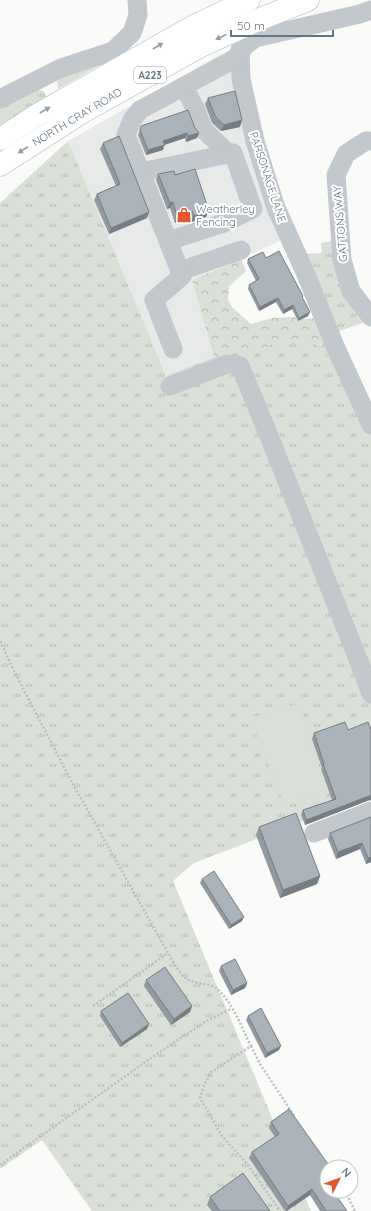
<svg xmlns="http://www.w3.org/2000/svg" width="371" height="1211" viewBox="0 0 371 1211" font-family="Quicksand,sans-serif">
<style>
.built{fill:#e8e9e9}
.grass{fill:url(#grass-tufts)}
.forest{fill:url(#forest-crowns)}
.pitch{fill:#dadfd7}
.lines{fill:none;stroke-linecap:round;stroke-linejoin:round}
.major-casing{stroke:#b5babe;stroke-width:23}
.path{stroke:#bbbfc2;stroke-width:2.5;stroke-dasharray:2 2;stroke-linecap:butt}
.minor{stroke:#c3c8cc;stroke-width:19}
.major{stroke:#fff;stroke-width:22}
.wall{fill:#929a9f}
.shaded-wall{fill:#777d82}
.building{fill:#aab3b9;stroke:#777d82}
.oneway{fill:#939fa8}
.labels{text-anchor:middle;stroke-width:4;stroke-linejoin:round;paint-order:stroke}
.shield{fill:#fff;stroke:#939fa8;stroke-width:1}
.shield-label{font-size:10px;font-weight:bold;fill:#657683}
.street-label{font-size:11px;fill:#657683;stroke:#fff}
.poi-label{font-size:11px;fill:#657683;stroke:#fff;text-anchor:start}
</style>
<defs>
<pattern id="grass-tufts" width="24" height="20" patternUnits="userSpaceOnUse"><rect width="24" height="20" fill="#dadfd7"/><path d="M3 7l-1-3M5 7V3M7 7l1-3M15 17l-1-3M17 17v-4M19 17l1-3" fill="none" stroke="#b4b9b4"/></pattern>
<pattern id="forest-crowns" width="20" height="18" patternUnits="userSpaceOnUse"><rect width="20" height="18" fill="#dadfd7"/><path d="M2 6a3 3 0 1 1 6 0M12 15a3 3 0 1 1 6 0" fill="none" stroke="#b4b9b4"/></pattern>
</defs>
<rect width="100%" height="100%" fill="#fafaf8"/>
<path class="built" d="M223 53 232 68 260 189 280 241 192 280 214 357 166 377 68 141Z"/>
<g class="grass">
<path d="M112 58 58 89 57 82 64 75Z"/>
<path d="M34 89 43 91 48 98 0 129V107Z"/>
<path d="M68 141 166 376 237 348 321 320 371 435V795L194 863 173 881 311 1211H92L42 1140 0 1169V203Z"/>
<path d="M338 240 368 321 337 332 304 254 322 253 321 243Z"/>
</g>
<path class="forest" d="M241 259 246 271 229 286 228 299 232 307 251 324 272 318 295 317 298 321 303 319 321 318 342 368 312 341H283L215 364 214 357 192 280Z"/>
<path class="pitch" d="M299 704 327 791 285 806 250 718Z"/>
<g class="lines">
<g class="major-casing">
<g id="major">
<path d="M0 139 37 115 192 27 249 0"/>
<path d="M0 165 81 113 201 46 260 19 308 0"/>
</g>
</g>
<g class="path">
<path d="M0 641 13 669 74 786 168 953C174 962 179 975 189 980 197 984 208 983 216 988 233 1002 241 1027 251 1046L211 1072 203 1088 200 1098 222 1136 248 1165 280 1211"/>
<path d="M93 1006 168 953"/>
<path d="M251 1046 260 1064 295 1117"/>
<path d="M0 1165 151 1058 208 1020 231 1009"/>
<path d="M345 1191 355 1211"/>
</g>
<g class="minor">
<path d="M371 10 360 14 255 38 240 50 241 79 255 141 276 208 305 272 335 346 371 425"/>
<path d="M184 87 196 110 203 129 229 154"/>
<path d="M0 99 61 68 113 51 132 33 138 15 137 0"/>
<path d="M371 141H366L346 154 336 175 342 260 351 291 371 317"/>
<path d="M141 172 233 153 253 209 224 223 168 241"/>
<path d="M180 271 241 250"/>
<path d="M173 349 154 300 182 276 126 135 132 120 140 110 229 62 241 54"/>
<path d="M170 386 227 364H234L240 366 267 431 360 664 371 694"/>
<path d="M314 833 371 811"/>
</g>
<use href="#major" class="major"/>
</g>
<g class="wall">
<path d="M208 98 240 127 221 131 212 123 205 104Z"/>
<path d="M188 110 197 138 186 142 185 138 164 145 163 150 146 155 138 135 140 130Z"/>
<path d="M103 143 147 218 109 234 94 200 97 194 116 186 100 149Z"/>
<path d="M158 174 175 175 209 211 206 217 191 222 190 218 175 223 170 208 167 209 156 180Z"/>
<path d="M266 258 302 298 308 316 298 321 292 309 283 314 276 302 259 311 248 289 249 285 256 281 247 263 248 259Z"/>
<path d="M314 733 367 801 305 825 301 815 303 810 332 800 321 769 322 768 312 739Z"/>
<path d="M371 817V862L366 864 360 849 336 859 328 839 330 833Z"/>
<path d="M259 827 320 876 317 884 280 898 256 835Z"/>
<path d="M202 879 242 921 229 929 200 883Z"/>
<path d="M221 966 247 983 245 988 231 995 219 971Z"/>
<path d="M146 980 192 1006 190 1012 171 1025 144 986Z"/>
<path d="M101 1011 147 1029 120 1047 100 1016Z"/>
<path d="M248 1016 279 1050 265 1058 246 1020Z"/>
<path d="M271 1122 327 1167V1191L347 1211H320L310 1195 287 1211H285L249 1158 252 1152 275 1137 269 1128Z"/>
<path d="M210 1197 270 1211H212L207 1205Z"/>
</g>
<g class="shaded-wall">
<path d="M242 120 240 127 221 131 224 125Z"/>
<path d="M187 133 185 138 164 145 163 150 146 155 148 150 163 141Z"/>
<path d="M199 133 197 138 186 142 188 136Z"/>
<path d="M173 202 170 208 167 209 170 203Z"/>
<path d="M192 211 190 218 175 223 177 216Z"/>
<path d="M209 211 206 217 191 222 194 216Z"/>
<path d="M149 212 147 218 109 234 111 228Z"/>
<path d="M278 298 276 302 259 311 260 307Z"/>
<path d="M293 305 292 309 283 314 284 310Z"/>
<path d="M310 312 308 316 298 321 299 318Z"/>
<path d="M371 795V800L367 801 305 825 306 820 369 796Z"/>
<path d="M362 843 360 849 336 859 338 852Z"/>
<path d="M371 857V862L366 864 368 858Z"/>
<path d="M320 876 317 884 280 898 283 890Z"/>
<path d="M244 917 242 921 229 929 231 925Z"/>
<path d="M247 983 245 988 231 995 233 990Z"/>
<path d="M192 1006 190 1012 171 1025 174 1019Z"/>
<path d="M149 1024 147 1029 120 1047 122 1043Z"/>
<path d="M281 1046 279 1050 265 1058 267 1053Z"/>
<path d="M312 1189 310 1195 286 1211 288 1206Z"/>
</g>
<g class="building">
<path d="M235 91 242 120 224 125 215 116 208 98Z"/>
<path d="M188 110 195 128 199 133 188 136 187 133 163 141 165 145 148 150 140 130 141 126Z"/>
<path d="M119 136 149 212 111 228 97 194 120 184 103 143Z"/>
<path d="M195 169 209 211 194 216 192 211 177 216 173 202 170 203 158 174 174 171 175 175Z"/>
<path d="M279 251 303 296 302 297 310 312 299 318 293 305 284 310 278 298 260 307 249 285 259 279 248 259 263 252 266 258Z"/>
<path d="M345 722 348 730 368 722 371 730V795L369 796 306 820 303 810 336 799 323 764H324L314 733Z"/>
<path d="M296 813 320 876 283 890 259 827Z"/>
<path d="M371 817V857L368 858 362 843 338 852 330 833Z"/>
<path d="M214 871 244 917 231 925 202 879Z"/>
<path d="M235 959 247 983 233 990 221 966Z"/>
<path d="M165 967 192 1006 174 1019 146 980Z"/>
<path d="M128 993 149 1024 122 1043 101 1011Z"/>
<path d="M261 1008 281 1046 267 1053 248 1016Z"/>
<path d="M289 1109 330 1167H327V1177L325 1178 327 1181V1191H333L347 1211H326L312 1189 288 1206 252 1152 279 1134 271 1122Z"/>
<path d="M243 1173 270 1211H220L210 1197Z"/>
</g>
<defs><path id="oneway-solid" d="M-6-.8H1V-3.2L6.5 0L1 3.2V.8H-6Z"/></defs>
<g class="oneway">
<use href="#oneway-solid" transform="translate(221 37) rotate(155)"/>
<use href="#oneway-solid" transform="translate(158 46) rotate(-30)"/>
<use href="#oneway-solid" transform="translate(45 110) rotate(-30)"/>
<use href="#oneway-solid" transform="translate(23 150) rotate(147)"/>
</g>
<defs>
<g id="shop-bare" transform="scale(1.2)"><path d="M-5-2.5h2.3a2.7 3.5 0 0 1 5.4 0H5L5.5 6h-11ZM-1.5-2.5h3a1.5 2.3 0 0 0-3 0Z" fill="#e4572e" stroke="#fff" stroke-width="2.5" paint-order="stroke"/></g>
</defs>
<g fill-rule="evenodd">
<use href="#shop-bare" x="184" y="215"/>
</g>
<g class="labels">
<rect class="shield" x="134" y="67" width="32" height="16" rx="3"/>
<g class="shield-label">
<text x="150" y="79">A223</text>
</g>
<g class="street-label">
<text transform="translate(77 117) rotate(-31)" y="4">NORTH CRAY ROAD</text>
<text transform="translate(268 177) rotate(72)" y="4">PARSONAGE LANE</text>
<text transform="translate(340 224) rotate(-95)" y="4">GATTONS WAY</text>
</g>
<g class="poi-label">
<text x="196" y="213">Weatherley<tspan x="196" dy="13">Fencing</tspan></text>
</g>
</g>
<g transform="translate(339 1179) rotate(48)"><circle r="19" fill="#ffffff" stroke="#c1c8cd"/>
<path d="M0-3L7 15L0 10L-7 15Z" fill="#e4572e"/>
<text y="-6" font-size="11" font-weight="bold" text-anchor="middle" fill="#657683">N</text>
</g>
<path d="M231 30v6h102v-6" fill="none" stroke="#657683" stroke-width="2"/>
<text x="237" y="30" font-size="12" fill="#657683" stroke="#ffffff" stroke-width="3" paint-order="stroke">50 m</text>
</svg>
